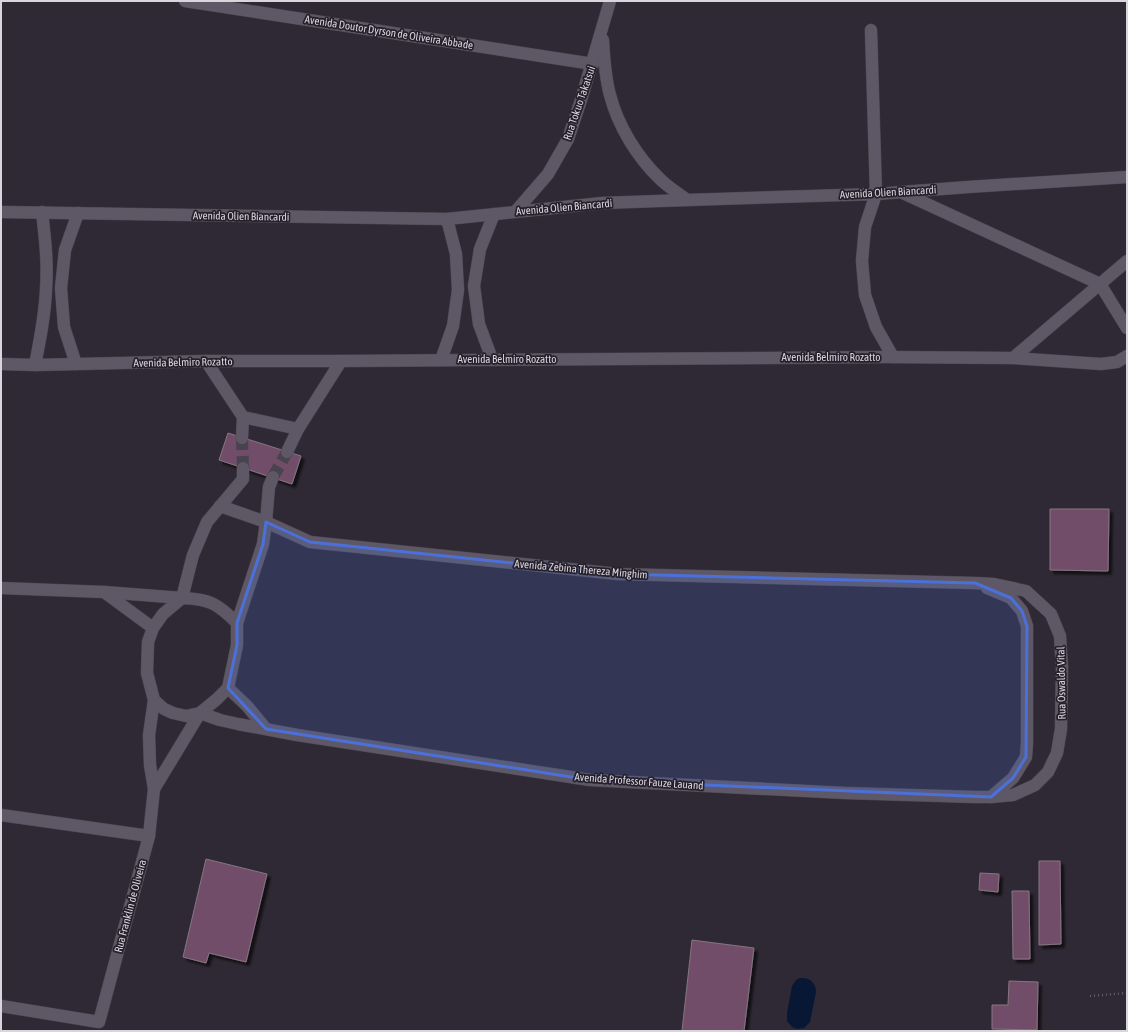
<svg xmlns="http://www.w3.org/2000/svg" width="1128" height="1032" viewBox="0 0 1128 1032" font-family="'Asap Condensed',sans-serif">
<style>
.water{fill:#071734}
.building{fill:#724e69;stroke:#847680;filter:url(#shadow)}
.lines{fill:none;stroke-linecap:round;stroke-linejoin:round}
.minor-tunnel{stroke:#48434e;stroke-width:12;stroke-dasharray:12 6;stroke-linecap:butt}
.minor-casing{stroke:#49454f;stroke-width:13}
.path{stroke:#625d68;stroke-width:2.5;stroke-dasharray:1 3;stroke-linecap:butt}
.minor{stroke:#5e5866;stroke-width:12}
.marked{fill:#4c70d9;fill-opacity:0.2;stroke:#4c70d9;stroke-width:3;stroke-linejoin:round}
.labels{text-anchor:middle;stroke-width:3.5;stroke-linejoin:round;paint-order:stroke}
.street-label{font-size:11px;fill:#d8d5dd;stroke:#25202b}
</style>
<defs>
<filter id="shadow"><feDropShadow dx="3.5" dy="3.5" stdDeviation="1" flood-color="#0009"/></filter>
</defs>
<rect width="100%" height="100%" fill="#2f2935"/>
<path class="water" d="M800 978C810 977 816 983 816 992L810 1022 804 1028 797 1029 792 1027 787 1021V1013L792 986 796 980Z"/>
<g class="building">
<path d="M228 433 301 456 292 484 219 460Z"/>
<path d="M1050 509H1109L1108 571 1050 570Z"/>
<path d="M206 859 267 874 246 962 209 953 206 963 183 957Z"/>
<path d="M1039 861H1060L1061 944 1039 945Z"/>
<path d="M980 873 999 874 998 892 979 890Z"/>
<path d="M1012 891H1029L1030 959H1013Z"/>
<path d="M692 940 754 948 744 1031H682Z"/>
<path d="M1009 981 1038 982 1037 1030 992 1029V1005H1008Z"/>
</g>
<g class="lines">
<g class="minor-tunnel">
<path d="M242 438 243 468"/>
<path d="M273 477 287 452"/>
</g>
<g class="minor-casing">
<g id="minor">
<path d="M185 1 593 64"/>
<path d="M871 30 876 194 865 227 862 261 865 295 876 327 893 357"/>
<path d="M603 40C604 59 605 77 610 95 618 126 637 157 660 179 668 187 678 193 687 200"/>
<path d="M903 193 1100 284 1127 328"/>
<path d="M516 211 548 174 568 139 581 100 610 1"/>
<path d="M1 212 447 219 602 203 687 200 876 194 968 187 1127 177"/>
<path d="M1013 358 1127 261"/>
<path d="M492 359 479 324 474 286 480 249 494 214"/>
<path d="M441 360 453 326 458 290 456 254 447 219"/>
<path d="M206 361 243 417 242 438"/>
<path d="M1 364 35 365 206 361H341L885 357 1013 358 1101 364 1117 362 1127 356"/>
<path d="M76 364 64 327 61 288 65 250 78 213"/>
<path d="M35 365C40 340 45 315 46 289 48 263 45 238 42 212"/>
<path d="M243 417 298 429"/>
<path d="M287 452 298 429 341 361"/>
<path d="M1 588 104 592 182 598 193 555 207 522 243 479V468"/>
<path d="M987 588 1011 598 1022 611 1027 626V743L1026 757 1013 778 991 797"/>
<path d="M104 592 153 628"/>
<path d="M237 623 263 544 266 522 269 487 273 477"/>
<path d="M228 688 247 706 266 729"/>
<path d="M200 713 220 720 238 724 297 735 590 780 845 793 975 797H991L1013 795 1035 785 1048 772 1057 753 1061 729 1062 667 1060 636 1051 614 1026 591 994 584 975 583 618 574 310 542 266 522 220 506"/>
<path d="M154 789 200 713 217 699 228 688 237 645V623C217 603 209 599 182 598L163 614 153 628 148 642 147 673 154 700 164 709 173 713 186 716 200 713"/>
<path d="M1 815 149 836"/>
<path d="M1 1006 99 1022 149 836 154 789 150 765 149 735 154 700"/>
</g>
</g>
<path class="path" d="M1090 996 1127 993"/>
<use href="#minor" class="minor"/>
</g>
<path class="marked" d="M266 522 310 542 618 574 975 583 1011 598 1022 611 1027 626 1026 757 1013 778 991 797 590 780 266 729 228 688 237 645V623L263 544Z"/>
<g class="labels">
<g class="street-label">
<text transform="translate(389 32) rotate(9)" y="4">Avenida Doutor Dyrson de Oliveira Abbade</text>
<text transform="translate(579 103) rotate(-71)" y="4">Rua Tokuo Takatsui</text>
<text transform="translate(888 192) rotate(-3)" y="4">Avenida Olien Biancardi</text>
<text transform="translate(564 207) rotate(-5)" y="4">Avenida Olien Biancardi</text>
<text transform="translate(241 216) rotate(1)" y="4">Avenida Olien Biancardi</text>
<text x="831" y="361">Avenida Belmiro Rozatto</text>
<text x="507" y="363">Avenida Belmiro Rozatto</text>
<text transform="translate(183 362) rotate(-1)" y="4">Avenida Belmiro Rozatto</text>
<text transform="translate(581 569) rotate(5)" y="4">Avenida Zebina Thereza Minghim</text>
<text transform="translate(1061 683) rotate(-91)" y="4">Rua Oswaldo Vital</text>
<text transform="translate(639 781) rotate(4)" y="4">Avenida Professor Fauze Lauand</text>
<text transform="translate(130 906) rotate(-75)" y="4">Rua Franklin de Oliveira</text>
</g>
</g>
<rect width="1128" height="1032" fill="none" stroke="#d8d5dd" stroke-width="4"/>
</svg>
